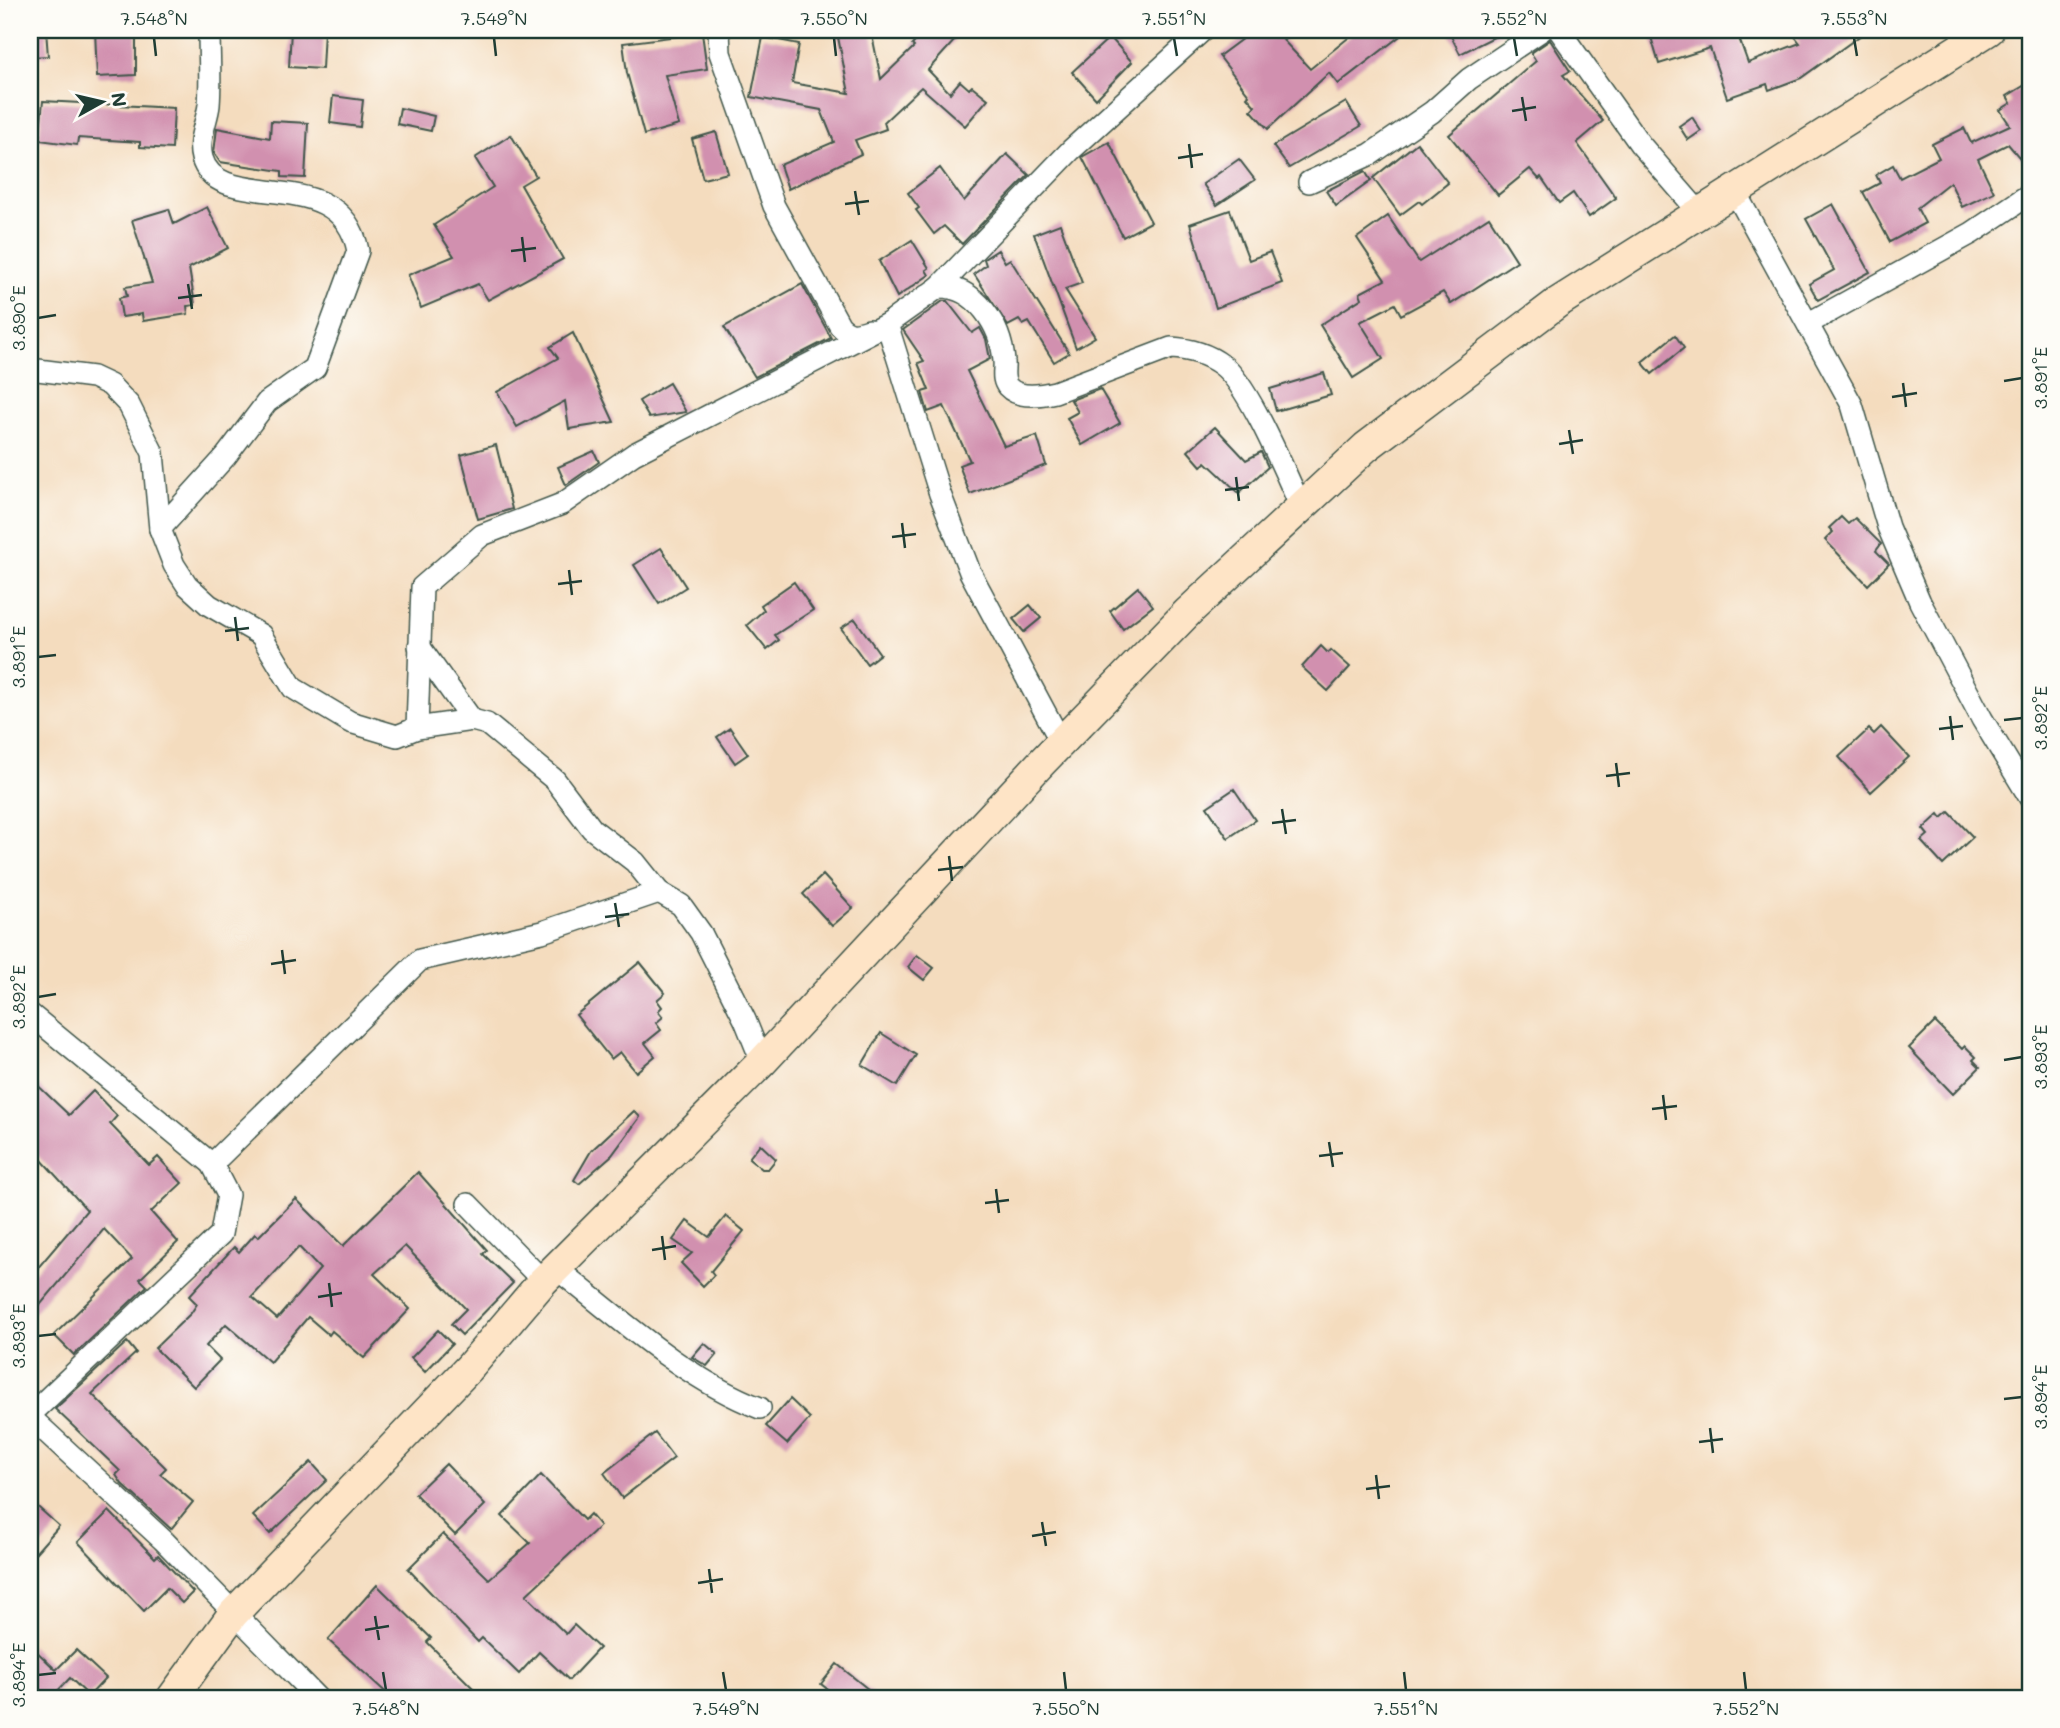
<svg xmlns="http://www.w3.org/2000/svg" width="2060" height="1728" viewBox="0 0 2060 1728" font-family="Mali,sans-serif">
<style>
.building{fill:#d190af;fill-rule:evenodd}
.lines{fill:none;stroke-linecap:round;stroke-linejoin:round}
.street-casing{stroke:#3f5549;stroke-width:24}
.secondary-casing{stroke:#3f5549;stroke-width:33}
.street{stroke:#fff;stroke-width:21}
.secondary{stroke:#fee4c6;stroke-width:30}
.ticks{fill:none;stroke:#1f3d34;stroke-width:2.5}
.neatline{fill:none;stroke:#1f3d34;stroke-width:2.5}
.ticks-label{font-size:18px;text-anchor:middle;fill:#1f3d34}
</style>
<rect width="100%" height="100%" fill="#fdfcf7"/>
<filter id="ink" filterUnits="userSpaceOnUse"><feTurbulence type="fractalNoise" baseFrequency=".0143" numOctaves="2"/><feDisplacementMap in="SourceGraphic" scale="14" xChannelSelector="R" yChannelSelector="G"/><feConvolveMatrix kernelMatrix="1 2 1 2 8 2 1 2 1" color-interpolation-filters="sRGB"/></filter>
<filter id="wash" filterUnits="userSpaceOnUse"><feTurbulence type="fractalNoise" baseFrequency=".00686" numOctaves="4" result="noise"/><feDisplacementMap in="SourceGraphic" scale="28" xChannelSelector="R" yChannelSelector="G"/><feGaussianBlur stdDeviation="1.57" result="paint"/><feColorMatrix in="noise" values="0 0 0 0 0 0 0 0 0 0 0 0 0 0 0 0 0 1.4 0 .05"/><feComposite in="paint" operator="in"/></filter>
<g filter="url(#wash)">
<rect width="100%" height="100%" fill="#f4dcbe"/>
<g id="blocks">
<g class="building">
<path d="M30 30H46L48 56 30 57Z"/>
<path d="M95 30H136V75L97 77Z"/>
<path d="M291 30H324L322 69 289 67Z"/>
<path d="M851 30H871L881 79 914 47 912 45 926 30H964L928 70 950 93 960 81 969 89 972 86 988 99 965 126 921 87 884 122 886 129 855 140 861 154 788 189 780 165 834 142 821 110 751 97 763 37 799 44 792 83 849 93 837 32Z"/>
<path d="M1254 30H1294L1283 40 1310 69 1358 30H1408L1338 84 1329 73 1268 129 1251 110 1255 106 1247 97 1249 95 1219 56Z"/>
<path d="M1448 30H1508L1460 54Z"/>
<path d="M1649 30H1736L1748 63 1800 43 1790 30H1868L1801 78 1769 90 1767 84 1727 98 1710 48 1659 64Z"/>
<path d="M702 33 707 69 665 75 679 125 644 135 627 73 623 43Z"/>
<path d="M1110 37 1132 62 1096 99 1072 72Z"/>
<path d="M1550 40 1570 71 1563 75 1603 121 1577 143 1616 198 1589 217 1573 193 1559 203 1541 177 1539 179 1530 169 1498 195 1449 135 1536 61 1531 53Z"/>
<path d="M2030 82V170L2008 144 1978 159 1994 192 1962 207 1950 182 1917 208 1925 223 1890 242 1863 192 1880 183 1876 175 1893 165 1900 178 1939 158 1932 144 1964 128 1971 143 2010 125 2000 110 2011 103 2007 96Z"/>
<path d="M333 96 363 100 360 127 330 123Z"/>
<path d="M43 101 174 108 172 149 140 147V142L78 138 77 145 39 140Z"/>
<path d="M1346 102 1361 126 1289 168 1273 146Z"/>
<path d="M400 108 434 116 431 131 397 124Z"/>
<path d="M1692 117 1701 131 1688 140 1679 126Z"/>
<path d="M271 121 308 123 305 178 282 177V171L220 162 214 153 217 128 270 138Z"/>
<path d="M716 132 728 173 703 179 692 139Z"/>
<path d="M511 135 536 176 521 185 563 259 488 300 478 284 421 308 408 275 454 256 434 225 493 187 475 158Z"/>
<path d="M1109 142 1151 222 1123 237 1082 157Z"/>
<path d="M1417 143 1448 183 1422 204 1419 201 1400 215 1373 178Z"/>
<path d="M1007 154 1029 175 1018 186 962 244 944 226 934 234 916 210 919 208 908 193 940 168 964 201Z"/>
<path d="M1239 159 1255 180 1217 205 1203 184Z"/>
<path d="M1365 171 1371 181 1336 206 1326 191Z"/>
<path d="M1833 204 1870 272 1818 300 1809 284 1834 270 1806 219Z"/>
<path d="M207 207 228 248 189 268 195 305 187 306 188 314 143 321 142 314 122 317 119 298 127 296 125 287 152 283 132 220 169 209 174 224Z"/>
<path d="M1230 210 1249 260 1270 252 1282 283 1216 308 1190 224Z"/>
<path d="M1388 216 1419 262 1489 217 1517 261 1451 304 1443 292 1401 315 1395 304 1360 322 1383 359 1353 378 1320 325 1362 298 1360 293 1385 280 1357 238Z"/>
<path d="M1060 224 1082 283 1065 289 1095 337 1076 348 1034 234Z"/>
<path d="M912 240 929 268 926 270 929 275 897 297 879 261Z"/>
<path d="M998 250 1005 262 1010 259 1069 353 1054 362 1029 322 1023 325 1019 320 1008 326 974 274 986 265 984 259Z"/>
<path d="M802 284 831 338 755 377 724 327Z"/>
<path d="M943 301H947L972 333 980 328 986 339 990 359 967 371 1004 446 1037 436 1046 465 970 494 959 465 970 461 944 406 928 412 922 392 929 390 918 363 924 361 903 330Z"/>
<path d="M573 333 614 422 569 429 565 401 517 427 497 392 558 358 550 347Z"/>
<path d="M1675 335 1684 348 1652 374 1642 362Z"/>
<path d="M1324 373 1331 395 1276 411 1270 389Z"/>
<path d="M669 383 686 412 649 418 639 401Z"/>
<path d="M1100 389 1120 423 1082 445 1067 418 1078 412 1071 400Z"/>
<path d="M1215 427 1246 460 1261 452 1268 467 1239 493 1206 462 1201 466 1188 451Z"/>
<path d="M496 445 512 509 478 519 461 455Z"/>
<path d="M594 451 599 462 566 485 558 467Z"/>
<path d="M1841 517 1848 524 1855 518 1881 544 1876 551 1889 564 1868 585 1825 540 1833 532 1829 528Z"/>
<path d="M661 548 686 587 659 604 634 565Z"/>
<path d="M794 582 813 610 775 635 779 640 767 650 747 625 764 610 761 605Z"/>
<path d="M1138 587 1153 606 1123 629 1110 611Z"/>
<path d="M1030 605 1041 618 1024 632 1013 619Z"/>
<path d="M855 619 880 654 867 664 841 628Z"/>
<path d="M1321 646 1328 653 1331 650 1350 667 1328 691 1302 667Z"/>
<path d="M1881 727 1909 757 1871 792 1839 757 1869 729 1874 734Z"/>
<path d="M730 728 748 754 735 763 717 737Z"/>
<path d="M1234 789 1255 820 1228 838 1207 807Z"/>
<path d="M1949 812 1973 837 1943 865 1921 841 1928 835 1923 829 1939 814 1942 818Z"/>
<path d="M823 875 853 908 832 926 803 894Z"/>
<path d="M917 955 934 968 924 980 908 967Z"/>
<path d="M640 962 665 993 657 1000 662 1007 658 1011 663 1017 656 1023 661 1030 645 1043 655 1056 636 1072 620 1052 611 1059 576 1015Z"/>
<path d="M1935 1022 1962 1049 1965 1046 1976 1057 1973 1060 1980 1067 1953 1094 1909 1048Z"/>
<path d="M881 1033 916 1055 897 1086 862 1065Z"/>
<path d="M30 1078 69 1115 93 1091 117 1116 110 1124 149 1165 158 1157 182 1183 151 1212 178 1242 140 1279 147 1286 74 1355 54 1335 132 1259 104 1229 30 1317V1277L87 1210 30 1147Z"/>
<path d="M634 1111 640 1117 612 1155 579 1184 574 1180 591 1151Z"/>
<path d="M760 1144 776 1159 768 1169H762L749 1158Z"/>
<path d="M418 1172 487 1250 483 1254 513 1283 462 1335 451 1324 466 1309 405 1246 374 1274 410 1309 364 1358 332 1331 329 1335 308 1317 270 1362 226 1324 206 1346 220 1360 194 1387 155 1348 191 1313 197 1304 189 1296 234 1247 239 1252 255 1234 258 1237 296 1199 343 1246ZM299 1247 320 1269 277 1319 252 1297Z"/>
<path d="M726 1216 744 1231 711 1271 714 1275 703 1286 681 1263 692 1253 673 1240 687 1221 709 1237Z"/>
<path d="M438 1330 452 1344 425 1372 411 1358Z"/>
<path d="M127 1342 136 1353 92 1394 166 1468 160 1474 193 1502 171 1529 122 1484 116 1475 120 1471 55 1409Z"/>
<path d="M704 1343 717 1354 707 1366 692 1357Z"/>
<path d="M790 1399 810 1418 787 1444 766 1426Z"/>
<path d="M655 1433 674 1458 622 1498 604 1473Z"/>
<path d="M311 1462 327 1480 270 1534 253 1516Z"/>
<path d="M446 1464 485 1505 455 1535 415 1494Z"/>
<path d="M541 1475 584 1520 590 1514 600 1526 526 1595 566 1634 574 1625 599 1648 569 1680 539 1652 519 1674 482 1638 478 1642 408 1569 443 1534 489 1579 530 1543 502 1516Z"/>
<path d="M30 1500 59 1526 30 1559Z"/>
<path d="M109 1511 155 1558 158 1555 193 1592 182 1603 167 1588 144 1611 78 1542Z"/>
<path d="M377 1585 431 1638 427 1642 483 1698H392L328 1640Z"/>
<path d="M30 1645 56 1670 76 1650 106 1678 89 1696 70 1678 51 1698H30Z"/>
<path d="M837 1664 879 1698H839L821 1684Z"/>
</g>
</g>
</g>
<g filter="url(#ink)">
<use href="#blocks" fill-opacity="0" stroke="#3f5549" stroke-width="2"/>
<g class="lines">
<g class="street-casing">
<g id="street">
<path d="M719 30 720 53 774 206 840 326C850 336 856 334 869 330"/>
<path d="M1559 30 1640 144 1698 211"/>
<path d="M1309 182 1371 154 1432 112 1469 79 1542 30"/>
<path d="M1734 190 1852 405 1888 527 1920 602 1982 719 2030 798"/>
<path d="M939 287 1071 150 1203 30"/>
<path d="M1809 323 1972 233 2030 194"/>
<path d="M887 324 940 494 970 572 1061 742"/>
<path d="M30 369 93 377 110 385 129 405 153 453 160 529 174 565 187 585 209 605 261 635 293 688 350 722 397 736 417 728 472 720 487 724 555 780 592 829 635 862 659 892 681 905 701 933 745 1020 762 1062"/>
<path d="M160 529 226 456 267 402 315 368 358 251C341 160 218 217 202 158 197 140 207 122 209 105 211 80 209 55 209 30"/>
<path d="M419 646 472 720"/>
<path d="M417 728 422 587 482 535 562 504 634 454 887 324 939 287C976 286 1001 326 1004 361 1005 370 1001 379 1008 387 1019 399 1042 395 1055 392L1171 348C1190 349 1206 353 1222 365 1249 385 1285 473 1301 507"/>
<path d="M30 1014 212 1164 228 1195 221 1234 30 1415"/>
<path d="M212 1164 420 960 542 932 659 892"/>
<path d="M468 1204 543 1281"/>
<path d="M557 1269C620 1319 685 1379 760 1408"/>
<path d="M30 1417 163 1540 317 1698"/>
</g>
</g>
<g class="secondary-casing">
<path id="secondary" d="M172 1698 233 1614 469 1368 543 1281 762 1062 1042 762 1188 612 1366 447 1557 303 1989 30"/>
</g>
<use href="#street" class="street"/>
<use href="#secondary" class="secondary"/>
</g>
</g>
<path class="ticks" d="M154 38 156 56M494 38 496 56M834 38 836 56M1174 38 1177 56M1514 38 1517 56M1854 38 1857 56M1522 97 1526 121M1512 111 1536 107M1189 144 1192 168M1178 158 1203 154M855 191 859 215M845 204 869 201M522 237 525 262M511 251 536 248M188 284 192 309M178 298 202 295M38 318 56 315M2004 381 2022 378M1903 383 1906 407M1892 397 1917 393M1569 430 1573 454M1559 444 1583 440M1236 477 1239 501M1225 490 1249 487M902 523 905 548M892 537 916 534M569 570 572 595M558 584 582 581M235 617 238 641M225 631 249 628M38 657 56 655M1950 716 1953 740M2004 720 2022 718M1939 729 1963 726M1616 763 1619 787M1606 776 1630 773M1282 809 1286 834M1272 823 1296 820M949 856 952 881M938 870 963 867M615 903 619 927M605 917 629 914M282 950 285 974M271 964 296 960M38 997 56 994M2004 1060 2022 1057M1663 1095 1666 1120M1652 1109 1677 1106M1329 1142 1333 1167M1319 1156 1343 1153M996 1189 999 1213M985 1203 1009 1200M662 1236 665 1260M652 1250 676 1246M329 1283 332 1307M318 1297 342 1293M38 1336 56 1334M2004 1399 2022 1397M1710 1428 1713 1453M1699 1442 1723 1439M1376 1475 1379 1499M1366 1489 1390 1486M1042 1522 1046 1546M1032 1536 1056 1532M709 1569 712 1593M698 1583 723 1579M375 1616 379 1640M365 1630 389 1626M383 1672 386 1690M723 1672 726 1690M1064 1672 1066 1690M1404 1672 1406 1690M1744 1672 1746 1690M38 1675 56 1673"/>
<rect width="2060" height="1728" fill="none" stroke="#fdfcf7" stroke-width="77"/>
<g transform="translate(102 102) rotate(82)" stroke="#fdfcf7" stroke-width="5" paint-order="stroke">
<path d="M0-5L12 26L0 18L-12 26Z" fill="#1f3d34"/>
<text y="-10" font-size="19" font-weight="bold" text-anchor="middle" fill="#1f3d34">N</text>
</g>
<rect x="38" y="38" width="1984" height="1652" class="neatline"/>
<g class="ticks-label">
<text x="154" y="25">7.548°N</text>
<text x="494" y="25">7.549°N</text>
<text x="834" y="25">7.550°N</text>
<text x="1174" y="25">7.551°N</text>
<text x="1514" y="25">7.552°N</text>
<text x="1854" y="25">7.553°N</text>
<text transform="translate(19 318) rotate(-90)" y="6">3.890°E</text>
<text transform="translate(2041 378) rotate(-90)" y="6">3.891°E</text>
<text transform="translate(19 657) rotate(-90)" y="6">3.891°E</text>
<text transform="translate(2041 718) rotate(-90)" y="6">3.892°E</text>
<text transform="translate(19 997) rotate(-90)" y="6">3.892°E</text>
<text transform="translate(2041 1057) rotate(-90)" y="6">3.893°E</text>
<text transform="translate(19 1336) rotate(-90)" y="6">3.893°E</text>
<text transform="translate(2041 1397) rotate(-90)" y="6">3.894°E</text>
<text transform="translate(19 1675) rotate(-90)" y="6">3.894°E</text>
<text x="386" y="1715">7.548°N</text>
<text x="726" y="1715">7.549°N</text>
<text x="1066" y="1715">7.550°N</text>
<text x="1406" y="1715">7.551°N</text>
<text x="1746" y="1715">7.552°N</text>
</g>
</svg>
